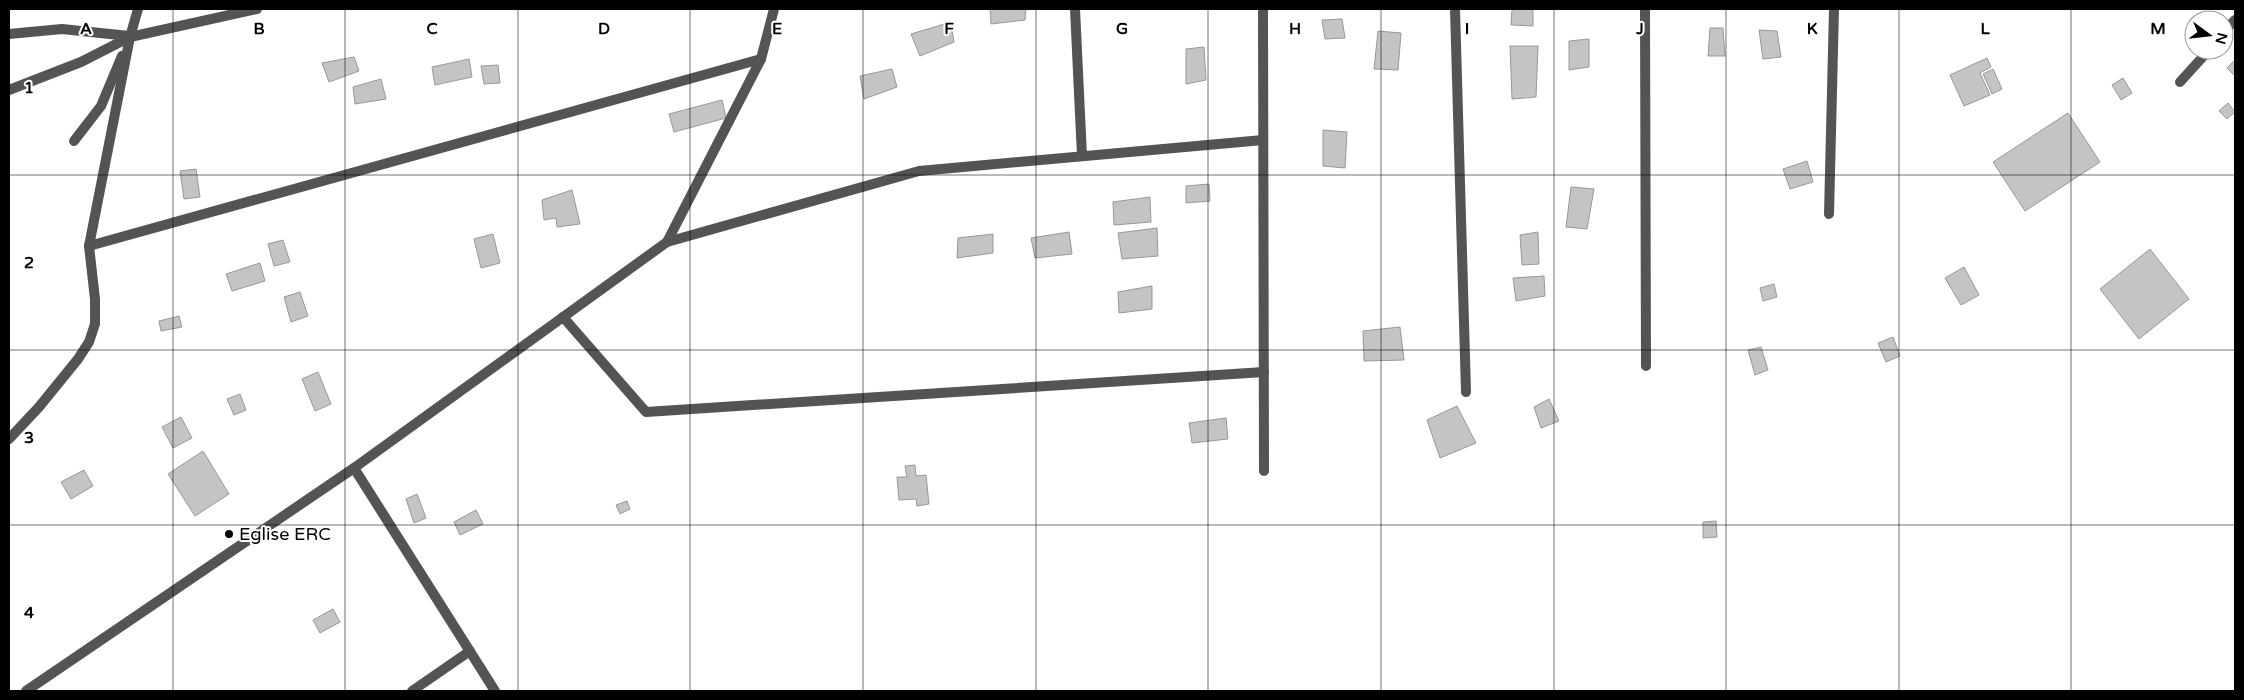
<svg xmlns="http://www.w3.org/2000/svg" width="2244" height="700" viewBox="0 0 2244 700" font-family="'Varela Round',sans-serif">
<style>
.building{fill:#c4c4c4;stroke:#989898}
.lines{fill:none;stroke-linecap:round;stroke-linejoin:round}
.street{stroke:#545454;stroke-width:10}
.grid{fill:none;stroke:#000;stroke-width:1;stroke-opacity:0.55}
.poi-dot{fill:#000;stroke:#fff;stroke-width:2}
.labels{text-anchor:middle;stroke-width:4;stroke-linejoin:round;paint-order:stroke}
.poi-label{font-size:18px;fill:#000;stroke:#fff;text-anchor:start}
.grid-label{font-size:16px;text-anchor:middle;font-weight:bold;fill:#000;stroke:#fff;stroke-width:4;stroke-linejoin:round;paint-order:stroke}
</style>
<rect width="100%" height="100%" fill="#fff"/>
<g class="building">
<path d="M990 9H1026L1025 20 991 24Z"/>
<path d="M1512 9H1533V26L1511 25Z"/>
<path d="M1342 19 1345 38 1325 39 1322 20Z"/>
<path d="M951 22 954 42 920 56 911 34Z"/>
<path d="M1710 28H1723L1725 56H1708Z"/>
<path d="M1759 30 1777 31 1781 57 1763 59Z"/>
<path d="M1378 31 1401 33 1398 70 1374 69Z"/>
<path d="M1589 39V67L1569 70V41Z"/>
<path d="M1510 46H1538L1536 97 1512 99Z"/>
<path d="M1204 47 1206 80 1186 84V49Z"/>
<path d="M354 57 359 71 329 82 322 63Z"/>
<path d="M1987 58 1991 67 1980 73 1990 95 1964 106 1950 75Z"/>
<path d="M469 59 472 77 435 85 432 67Z"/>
<path d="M2235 60V76L2227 68Z"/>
<path d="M498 65 500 83 484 84 481 66Z"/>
<path d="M892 69 897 87 864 99 860 76Z"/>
<path d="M1993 69 2002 89 1992 94 1983 74Z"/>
<path d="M2123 78 2132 93 2121 100 2112 85Z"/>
<path d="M381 79 386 99 355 104 353 87Z"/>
<path d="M722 100 726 118 674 132 669 114Z"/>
<path d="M2228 103 2235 112 2227 119 2219 111Z"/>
<path d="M2068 113 2100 162 2025 211 1993 162Z"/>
<path d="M1323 130 1347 132 1345 168 1323 166Z"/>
<path d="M1807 161 1813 182 1790 189 1783 169Z"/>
<path d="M196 169 200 197 184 199 180 171Z"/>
<path d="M1209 184 1210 201 1186 203V186Z"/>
<path d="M1571 187 1594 189 1587 229 1566 227Z"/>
<path d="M572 190 580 224 557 227 556 218 544 220 542 200Z"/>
<path d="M1150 197 1151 222 1114 225 1113 202Z"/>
<path d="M1157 228 1158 256 1122 259 1118 233Z"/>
<path d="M1069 232 1072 254 1035 258 1031 238Z"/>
<path d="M1538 232 1539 264 1522 265 1520 235Z"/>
<path d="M493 234 500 263 481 268 474 239Z"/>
<path d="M993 234V253L957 258 958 238Z"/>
<path d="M283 240 290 262 274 266 268 244Z"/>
<path d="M2150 249 2189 299 2139 339 2100 289Z"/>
<path d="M260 263 265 281 232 291 226 274Z"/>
<path d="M1964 267 1979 295 1961 305 1945 278Z"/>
<path d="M1544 276 1545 296 1516 301 1513 278Z"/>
<path d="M1774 284 1777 297 1763 301 1760 288Z"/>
<path d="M1152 286V309L1119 313 1118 292Z"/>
<path d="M300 292 308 316 291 322 284 297Z"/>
<path d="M179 316 182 327 161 331 159 321Z"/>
<path d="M1400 327 1404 360 1364 361 1363 331Z"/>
<path d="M1893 337 1900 356 1886 362 1878 343Z"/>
<path d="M1761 347 1768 370 1755 375 1748 350Z"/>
<path d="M318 372 331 404 315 411 302 379Z"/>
<path d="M240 394 246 410 234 415 227 399Z"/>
<path d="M1549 399 1559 421 1541 428 1534 407Z"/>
<path d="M1457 406 1476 443 1440 458 1427 420Z"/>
<path d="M181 417 192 438 173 448 162 427Z"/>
<path d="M1226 418 1228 439 1192 443 1189 423Z"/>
<path d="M203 451 229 494 195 516 168 474Z"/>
<path d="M915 465 916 476 926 475 929 504 917 506 916 499 899 500 897 477H907L905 466Z"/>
<path d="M84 470 93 486 71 499 61 482Z"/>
<path d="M417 494 426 518 414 523 406 499Z"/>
<path d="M627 501 630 509 620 514 616 505Z"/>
<path d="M476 510 483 524 460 535 454 522Z"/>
<path d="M1716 521 1717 537 1703 538V522Z"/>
<path d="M333 609 340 622 320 633 313 620Z"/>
</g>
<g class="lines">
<g class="street">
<path d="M1075 9 1082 156"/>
<path d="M1263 9 1264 471"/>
<path d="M1455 9 1466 392"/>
<path d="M1645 9 1646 366"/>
<path d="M2224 32 2235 20"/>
<path d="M9 34 62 29 129 36"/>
<path d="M2180 82 2209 50"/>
<path d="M9 90 81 62 130 37 257 9"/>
<path d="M74 141 101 106 122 56"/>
<path d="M1829 214 1834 9"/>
<path d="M667 242 919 171 1263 140"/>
<path d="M89 246 761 59"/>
<path d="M563 317 646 412 1264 372"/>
<path d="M9 439 39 407 78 359 89 342 95 324V299L89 246 130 37 138 9"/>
<path d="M354 468 495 691"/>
<path d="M26 691 354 468 667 242 761 59 774 9"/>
<path d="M412 691 470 651"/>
</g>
</g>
<path class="grid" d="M173 9V691M345 9V691M518 9V691M690 9V691M863 9V691M1036 9V691M1208 9V691M1381 9V691M1554 9V691M1726 9V691M1899 9V691M2071 9V691M9 175H2235M9 350H2235M9 525H2235"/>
<circle class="poi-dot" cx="229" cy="534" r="5"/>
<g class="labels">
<g class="poi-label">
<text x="239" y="540">Eglise ERC</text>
</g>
</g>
<g class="grid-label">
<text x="86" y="34">A</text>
<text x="259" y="34">B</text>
<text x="432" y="34">C</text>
<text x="604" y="34">D</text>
<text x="777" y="34">E</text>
<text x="949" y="34">F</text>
<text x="1122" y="34">G</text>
<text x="1295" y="34">H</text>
<text x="1467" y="34">I</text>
<text x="1640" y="34">J</text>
<text x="1812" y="34">K</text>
<text x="1985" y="34">L</text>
<text x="2158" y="34">M</text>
<text x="29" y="93">1</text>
<text x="29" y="268">2</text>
<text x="29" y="443">3</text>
<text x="29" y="618">4</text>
</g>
<rect width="2244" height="700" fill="none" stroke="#000000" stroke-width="20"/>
<g transform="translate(2209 35) rotate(105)"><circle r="24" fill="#ffffff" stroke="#999999"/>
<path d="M0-4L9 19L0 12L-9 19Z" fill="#000000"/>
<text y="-8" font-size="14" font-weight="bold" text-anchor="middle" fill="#000000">N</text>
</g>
</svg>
